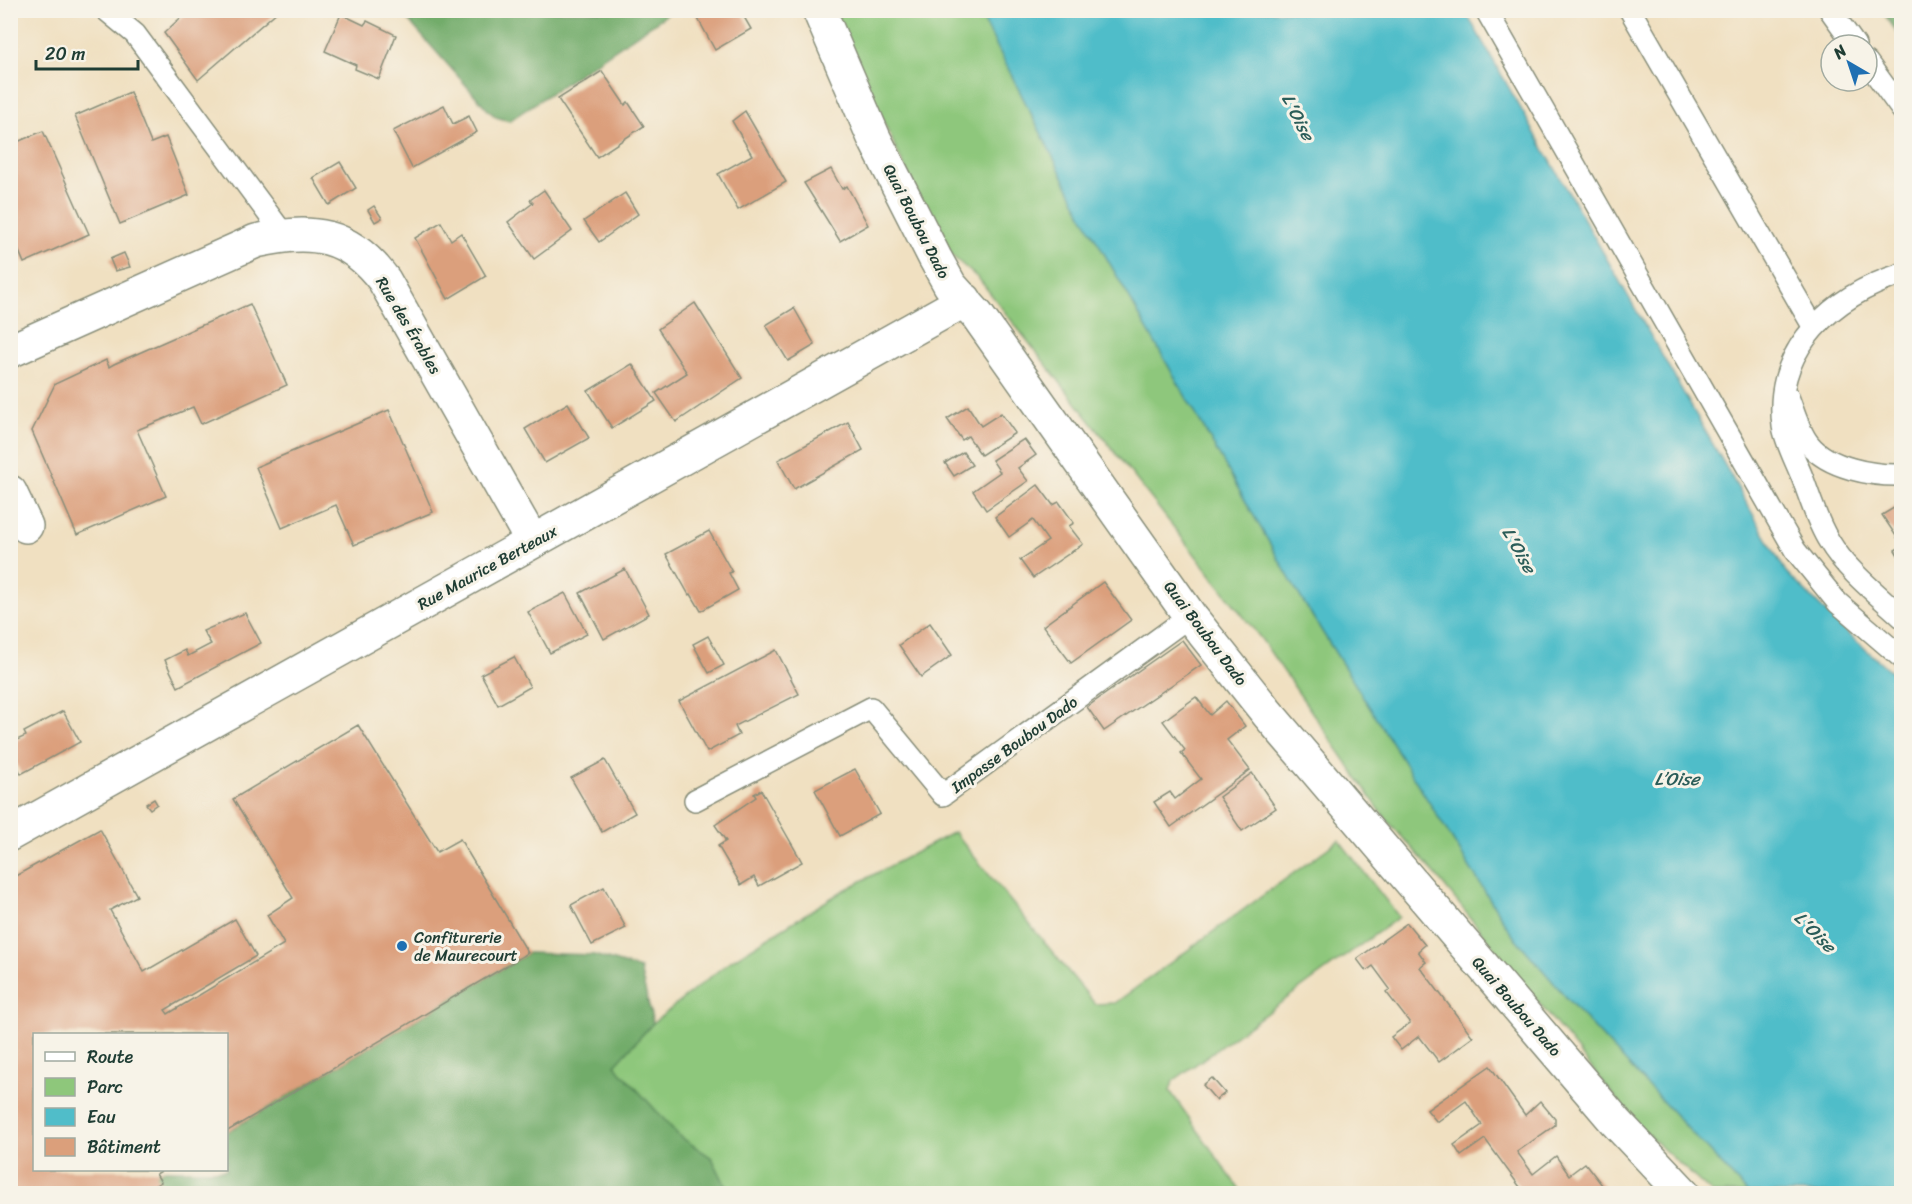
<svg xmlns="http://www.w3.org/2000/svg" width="1912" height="1204" viewBox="0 0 1912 1204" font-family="Sriracha,sans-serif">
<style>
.green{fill:#8ec77b;stroke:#568258;stroke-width:1.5}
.forest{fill:#72ac6b;stroke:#487450;stroke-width:1.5}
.water{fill:#50bdc9;stroke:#387d7e;stroke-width:1.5}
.building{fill:#db9f7b}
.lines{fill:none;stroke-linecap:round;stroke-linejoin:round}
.service-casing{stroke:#888e7a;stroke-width:24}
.minor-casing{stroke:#888e7a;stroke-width:36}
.service{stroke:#fff;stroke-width:21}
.minor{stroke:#fff;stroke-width:33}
.poi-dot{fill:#1f6fb2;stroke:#f7f3e8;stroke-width:2}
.labels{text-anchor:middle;stroke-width:6;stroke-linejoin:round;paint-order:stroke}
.street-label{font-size:16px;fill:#1f3d34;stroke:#f7f3e8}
.poi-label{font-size:16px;fill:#1f3d34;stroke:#f7f3e8;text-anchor:start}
.water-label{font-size:18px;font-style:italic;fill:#2b5d59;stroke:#f7f3e8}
</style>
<rect width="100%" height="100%" fill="#f7f3e8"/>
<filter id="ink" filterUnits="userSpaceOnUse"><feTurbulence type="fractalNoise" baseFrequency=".0167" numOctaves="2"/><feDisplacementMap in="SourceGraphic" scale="12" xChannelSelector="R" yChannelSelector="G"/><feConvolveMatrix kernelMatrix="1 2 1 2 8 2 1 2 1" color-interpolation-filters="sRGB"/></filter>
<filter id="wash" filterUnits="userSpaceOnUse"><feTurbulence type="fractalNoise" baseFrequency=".008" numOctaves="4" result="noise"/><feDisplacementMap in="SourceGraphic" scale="24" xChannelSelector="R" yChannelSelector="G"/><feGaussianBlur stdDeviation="1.35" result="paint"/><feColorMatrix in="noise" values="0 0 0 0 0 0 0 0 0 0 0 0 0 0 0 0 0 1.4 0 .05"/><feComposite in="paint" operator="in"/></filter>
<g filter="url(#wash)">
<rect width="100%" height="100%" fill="#f0e0c1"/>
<g class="green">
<path d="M835 11H979L1085 220 1298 593 1511 933 1579 1012 1748 1193H1712L1640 1128 1430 868 1385 818 1262 640 979 279 942 247 866 84Z"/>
<path d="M954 832 1095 1004 1115 1003 1339 840 1399 917 1173 1081 1170 1091 1242 1193H729L712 1158 679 1136 614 1065 653 1023 729 962 841 892Z"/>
</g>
<g class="forest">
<path d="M400 11H672L509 121 496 117 488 110Z"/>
<path d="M1882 11H1901V38Z"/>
<path d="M528 953 594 955 640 969 653 1023 615 1065 679 1136 712 1158 729 1193 141 1194 156 1174 163 1170H226L227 1132Z"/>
</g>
<path class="water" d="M979 11H1465L1786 572 1846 632 1901 680V1193H1748L1579 1012 1511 933 1298 593 1085 220Z"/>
<g id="blocks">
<g class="building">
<path d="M189 10H279L198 80 164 33Z"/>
<path d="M703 10H740L751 29 715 50 696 15Z"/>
<path d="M341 14 364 25 367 21 396 35 379 79 355 69 356 65 325 51Z"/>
<path d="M602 71 625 105 628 102 644 126 597 157 558 99Z"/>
<path d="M130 92 151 143 166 137 189 195 120 224 75 116Z"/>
<path d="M444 105 453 124 469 116 477 132 412 168 393 131Z"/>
<path d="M745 111 786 182 738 210 718 174 752 155 732 121Z"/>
<path d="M43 131 89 234 24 263 10 230V145Z"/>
<path d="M340 162 356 188 329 205 313 178Z"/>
<path d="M831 169 842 189 847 186 868 225 840 241 804 183Z"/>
<path d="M544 190 572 231 534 259 508 222 533 203 530 200Z"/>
<path d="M625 193 638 214 599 242 584 221Z"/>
<path d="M374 206 382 218 375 222 368 210Z"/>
<path d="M441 222 451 240 461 233 486 276 448 299 415 238Z"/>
<path d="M124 253 130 267 115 271 110 259Z"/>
<path d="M695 303 742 378 676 422 656 393 687 373 658 329Z"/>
<path d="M250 304 287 385 201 424 193 407 137 430 166 496 77 535 32 431 55 384 106 360 109 367 114 364Z"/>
<path d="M794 308 815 345 788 361 766 325Z"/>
<path d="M632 364 656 401 612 428 588 391Z"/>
<path d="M568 403 589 438 545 463 525 429Z"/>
<path d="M968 406 981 426 1001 413 1015 433 981 455 968 436 962 440 947 419Z"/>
<path d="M389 410 433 512 354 545 336 505 282 528 256 467Z"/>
<path d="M848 422 863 450 794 489 778 460Z"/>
<path d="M1024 439 1036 455 1018 468 1028 481 986 510 973 491 1000 472 992 460Z"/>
<path d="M963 452 972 465 954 476 945 463Z"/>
<path d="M1038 485 1053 505 1059 502 1074 523 1069 526 1083 544 1033 578 1020 560 1048 541 1033 520 1009 537 995 517Z"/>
<path d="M1902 503V537L1898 539 1882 515Z"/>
<path d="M709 531 732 572 729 573 738 590 701 611 691 594 689 595 666 554Z"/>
<path d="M1902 546V562L1895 550Z"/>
<path d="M625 569 649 614 604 639 580 593Z"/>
<path d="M1103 582 1131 620 1071 663 1043 626Z"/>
<path d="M565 593 587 634 550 653 528 612Z"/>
<path d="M245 613 261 643 178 687 165 660 185 650 188 656 211 644 203 631Z"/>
<path d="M930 623 952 655 921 677 899 645Z"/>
<path d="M708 636 724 665 709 673 693 644Z"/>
<path d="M1182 640 1201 665 1104 731 1087 707Z"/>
<path d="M776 650 799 694 735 726 739 735 707 752 679 701Z"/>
<path d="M514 657 530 687 498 705 481 674Z"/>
<path d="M1196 697 1210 715 1226 701 1245 726 1227 740 1250 770 1171 827 1154 802 1170 792 1175 799 1201 779 1181 753 1185 750 1163 721Z"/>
<path d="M63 711 80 742 21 774 10 751V743L26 736 24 732Z"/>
<path d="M358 725 437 852 460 839 528 953 226 1132V1034H34V1170H163L156 1174 161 1182 141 1194H10V879L100 829 137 896 110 910 144 972 235 919 256 956 165 1010 168 1014 284 944 267 915 293 898 233 799Z"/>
<path d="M605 760 635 813 602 832 571 778Z"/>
<path d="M855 769 880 814 840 836 815 790Z"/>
<path d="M1252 773 1276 808 1242 831 1219 797Z"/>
<path d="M761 790 802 862 759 886 754 877 741 885 718 846 726 841 715 825 756 797 754 794Z"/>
<path d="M154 799 157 804 150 809 146 804Z"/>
<path d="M604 887 626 928 592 945 571 905Z"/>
<path d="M1407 923 1425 945 1418 951 1426 962 1420 967 1473 1037 1439 1062 1419 1036 1401 1050 1391 1037 1410 1023 1386 992 1390 989 1373 966 1366 971 1357 959Z"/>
<path d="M1490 1066 1525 1115 1540 1101 1555 1119V1125L1517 1152 1533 1174 1556 1156 1569 1175 1585 1163 1609 1194H1525L1485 1139 1461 1156 1454 1145 1482 1125 1466 1101 1437 1122 1427 1110Z"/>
<path d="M1212 1078 1225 1093 1216 1100 1203 1085Z"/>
</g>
</g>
</g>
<g filter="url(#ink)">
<use href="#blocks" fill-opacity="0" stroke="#888e7a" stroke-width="1.5"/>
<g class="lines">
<g class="service-casing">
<g id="service">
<path d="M106 10 135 34 284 235"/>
<path d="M1486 10 1795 550 1838 603 1902 658"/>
<path d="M1630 10 1813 326"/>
<path d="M1830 10 1855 45"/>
<path d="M1867 62 1902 110"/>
<path d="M1902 274C1834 295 1773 348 1783 426 1786 444 1798 465 1804 482 1811 501 1818 524 1829 541 1846 570 1877 594 1902 617"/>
<path d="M1788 397C1794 412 1799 432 1809 444 1828 468 1873 476 1902 475"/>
<path d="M695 800 871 708 943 795 1190 616"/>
</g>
</g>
<g class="minor-casing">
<g id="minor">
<path d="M819 10 874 138 935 258 950 285 977 315 1190 616 1268 714 1616 1122 1684 1194"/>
<path d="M10 351 256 241C311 228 349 233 384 280L532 541"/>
<path d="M10 492 26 526"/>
<path d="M10 834 965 300"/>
</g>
</g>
<use href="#service" class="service"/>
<use href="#minor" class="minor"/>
</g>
</g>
<circle class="poi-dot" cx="402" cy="946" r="6"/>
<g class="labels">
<g class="street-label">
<text transform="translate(917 221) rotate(63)" y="6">Quai Boubou Dado</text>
<text transform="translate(409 325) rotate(59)" y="6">Rue des Érables</text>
<text transform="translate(487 567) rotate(-29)" y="6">Rue Maurice Berteaux</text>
<text transform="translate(1206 633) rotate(53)" y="6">Quai Boubou Dado</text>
<text transform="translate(1014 744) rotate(-36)" y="6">Impasse Boubou Dado</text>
<text transform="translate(1517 1006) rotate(49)" y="6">Quai Boubou Dado</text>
</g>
<g class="poi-label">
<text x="414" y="943">Confiturerie<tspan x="414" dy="18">de Maurecourt</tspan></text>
</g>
<g class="water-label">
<text transform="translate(1298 117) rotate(63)" y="6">L'Oise</text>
<text transform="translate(1519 550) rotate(61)" y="6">L'Oise</text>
<text x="1677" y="785">L’Oise</text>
<text transform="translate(1815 932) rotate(45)" y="6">L'Oise</text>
</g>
</g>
<rect width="1912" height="1204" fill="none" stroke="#f7f3e8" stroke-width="36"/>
<rect x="33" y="1033" width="195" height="138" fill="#f7f3e8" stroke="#a1aaa0" stroke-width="1.5"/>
<rect x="45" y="1052" width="30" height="9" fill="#ffffff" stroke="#a1aaa0" stroke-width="1.5"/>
<text x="87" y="1063" font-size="18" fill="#1f3d34">Route</text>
<rect x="45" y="1078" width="30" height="18" fill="#8ec77b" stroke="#a1aaa0" stroke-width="1.5"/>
<text x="87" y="1093" font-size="18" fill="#1f3d34">Parc</text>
<rect x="45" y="1108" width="30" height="18" fill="#50bdc9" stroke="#a1aaa0" stroke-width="1.5"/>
<text x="87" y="1123" font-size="18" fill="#1f3d34">Eau</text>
<rect x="45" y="1138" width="30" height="18" fill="#db9f7b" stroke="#a1aaa0" stroke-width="1.5"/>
<text x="87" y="1153" font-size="18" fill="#1f3d34">Bâtiment</text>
<g transform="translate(1849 63) rotate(321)"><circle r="28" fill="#f7f3e8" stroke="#a1aaa0" stroke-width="1.5"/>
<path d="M0-4.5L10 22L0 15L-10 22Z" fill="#1f6fb2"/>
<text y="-9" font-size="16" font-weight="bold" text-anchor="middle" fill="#1f3d34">N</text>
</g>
<path d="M36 60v9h102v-9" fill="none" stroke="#1f3d34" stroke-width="3"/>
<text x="45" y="60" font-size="18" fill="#1f3d34" stroke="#f7f3e8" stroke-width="4.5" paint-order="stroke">20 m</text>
</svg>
